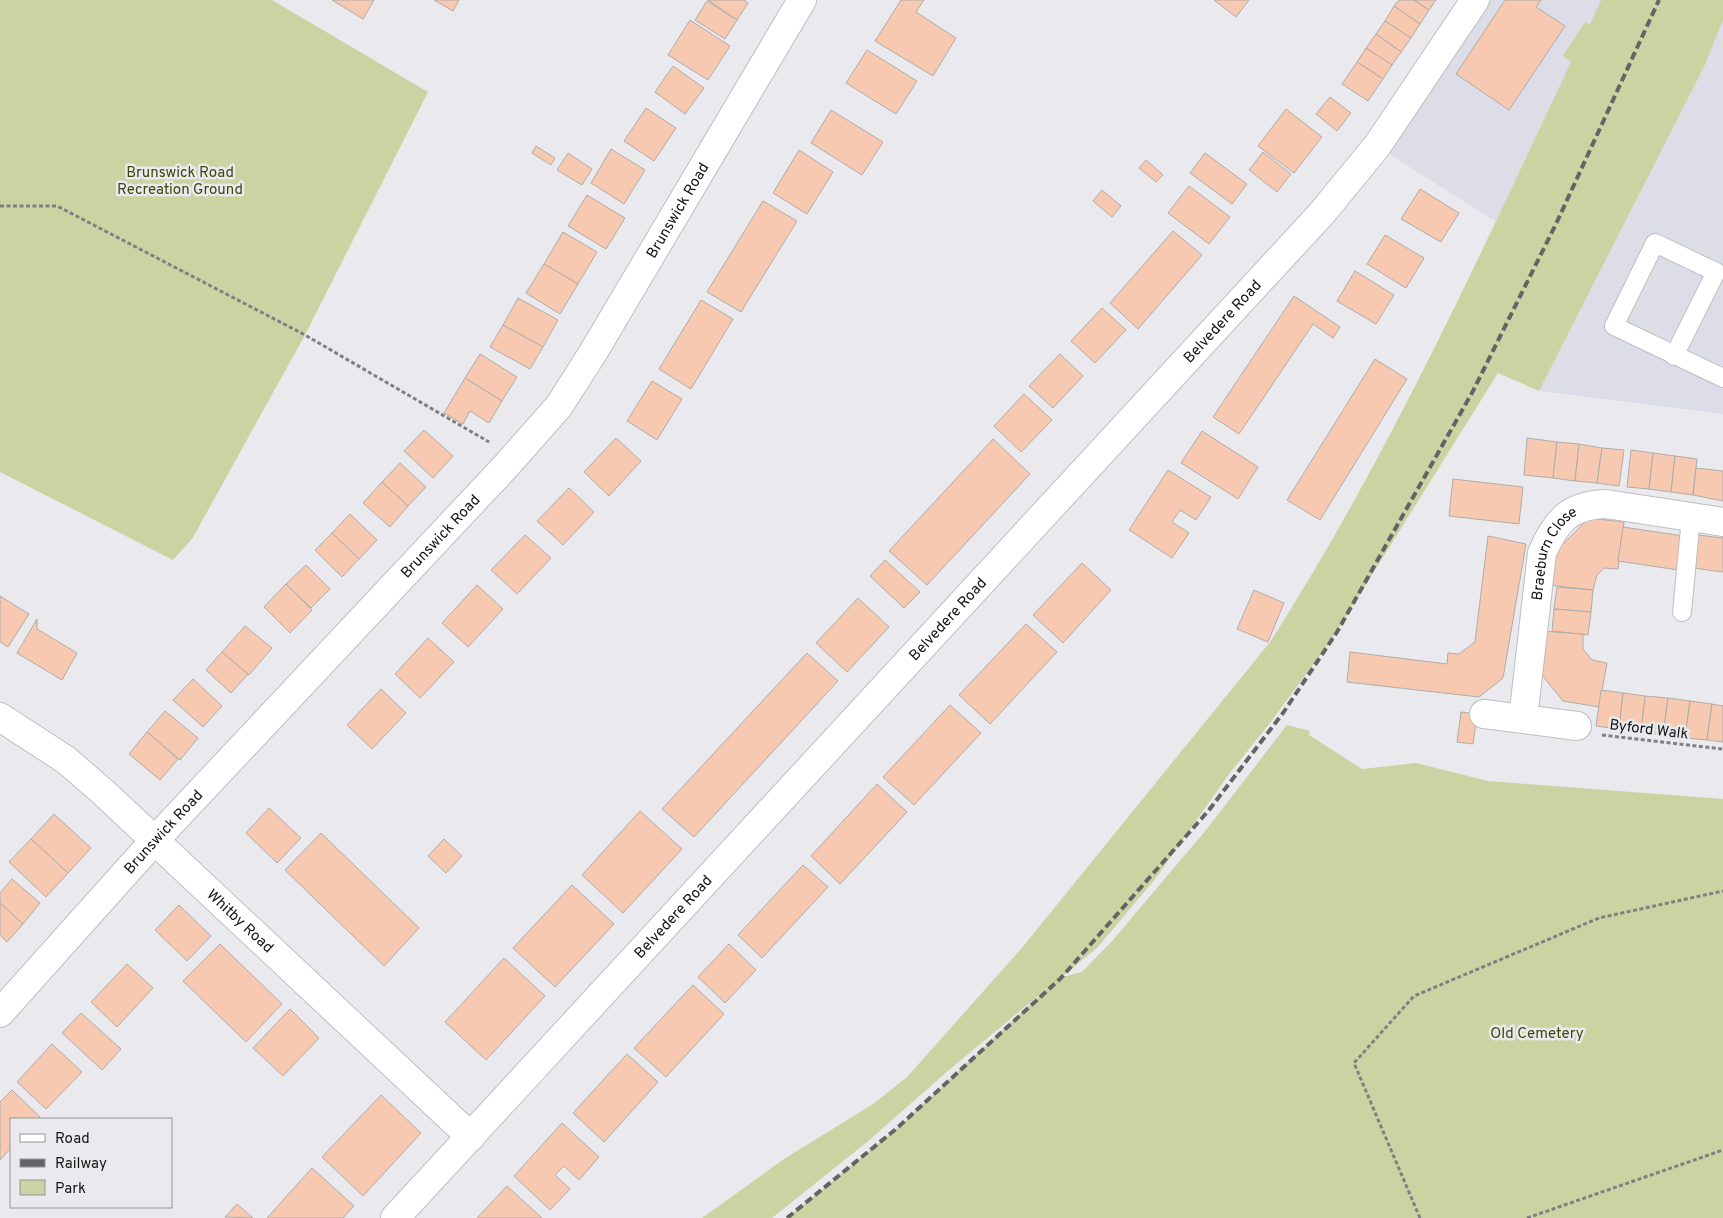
<svg xmlns="http://www.w3.org/2000/svg" width="1723" height="1218" viewBox="0 0 1723 1218" font-family="Overpass,sans-serif">
<style>
.built{fill:#dddde8}
.green{fill:#cbd3a3}
.building{fill:#f8c9b1;stroke:#afacaa}
.lines{fill:none;stroke-linecap:round;stroke-linejoin:round}
.lane-casing{stroke:#bebec2;stroke-width:20}
.street-casing{stroke:#bebec2;stroke-width:30}
.path{stroke:#808082;stroke-width:3;stroke-dasharray:4 2.5;stroke-linecap:butt}
.lane{stroke:#fff;stroke-width:18}
.street{stroke:#fff;stroke-width:28}
.rail{stroke:#646466;stroke-width:4;stroke-dasharray:8 4;stroke-linecap:butt}
.labels{text-anchor:middle;stroke-width:5;stroke-linejoin:round;paint-order:stroke}
.park-label{font-size:15px;fill:#414709;stroke:#eaeaee}
.street-label{font-size:15px;fill:#151516;stroke:#eaeaee}
</style>
<rect width="100%" height="100%" fill="#eaeaee"/>
<g class="built">
<path d="M1488 0H1601L1496 222 1386 152Z"/>
<path d="M1723 20V414L1539 391 1705 65Z"/>
</g>
<g class="green">
<path d="M0 0H272L428 92 305 335 192 539 173 560 0 472Z"/>
<path d="M1601 0H1723V20L1705 65 1539 391 1498 373 1332 639 1270 723 1229 774 1156 878 1097 948 1062 977 1082 972 1113 940 1206 830 1287 725 1310 731 1309 735 1362 769 1416 763 1488 781 1723 799V1218H787L896 1129 1050 986 949 1070 867 1142 772 1218H702L784 1159 873 1104 907 1077 1021 949 1270 642C1388 458 1478 259 1571 62L1563 56 1585 22 1590 24Z"/>
</g>
<g class="building">
<path d="M332 0H374L363 19Z"/>
<path d="M434 0H459L453 11Z"/>
<path d="M708 0H744L748 3 737 20Z"/>
<path d="M901 0H924L916 12 956 38 933 76 875 41Z"/>
<path d="M1214 0H1249L1236 17Z"/>
<path d="M1399 0H1414L1429 10 1420 24 1394 6Z"/>
<path d="M1414 0H1436L1429 10Z"/>
<path d="M1505 0H1541L1536 7 1565 26 1509 110 1456 74Z"/>
<path d="M707 1 737 20 725 39 695 20Z"/>
<path d="M1394 6 1420 24 1411 38 1385 21Z"/>
<path d="M690 20 730 46 708 80 668 55Z"/>
<path d="M1385 21 1411 38 1401 52 1376 34Z"/>
<path d="M1376 34 1401 52 1392 65 1366 48Z"/>
<path d="M1366 48 1392 65 1383 79 1357 62Z"/>
<path d="M867 50 917 81 896 114 846 83Z"/>
<path d="M1357 62 1383 79 1368 101 1342 84Z"/>
<path d="M673 66 704 88 685 114 655 92Z"/>
<path d="M1330 97 1351 113 1337 131 1316 114Z"/>
<path d="M646 108 676 128 654 161 624 141Z"/>
<path d="M1286 109 1322 137 1294 173 1258 146Z"/>
<path d="M831 110 883 142 862 175 811 143Z"/>
<path d="M536 146 555 158 551 165 532 153Z"/>
<path d="M611 149 645 170 624 204 591 183Z"/>
<path d="M799 150 833 172 807 214 773 193Z"/>
<path d="M1263 152 1291 174 1277 192 1249 170Z"/>
<path d="M568 153 592 169 582 185 557 170Z"/>
<path d="M1205 153 1247 184 1232 204 1190 173Z"/>
<path d="M1146 160 1163 175 1156 182 1139 168Z"/>
<path d="M1189 186 1230 217 1209 244 1168 213Z"/>
<path d="M1420 189 1459 213 1441 242 1401 219Z"/>
<path d="M1102 190 1121 206 1112 217 1093 201Z"/>
<path d="M587 195 625 218 606 249 568 226Z"/>
<path d="M763 201 797 221 741 312 707 292Z"/>
<path d="M1173 231 1202 255 1138 329 1110 303Z"/>
<path d="M563 232 597 252 578 284 544 264Z"/>
<path d="M1385 235 1424 258 1406 288 1367 264Z"/>
<path d="M544 264 578 284 560 314 526 293Z"/>
<path d="M1355 271 1394 295 1376 324 1337 301Z"/>
<path d="M1294 296 1340 327 1333 338 1313 324 1239 434 1213 417Z"/>
<path d="M518 298 558 320 543 347 503 325Z"/>
<path d="M701 300 733 319 691 389 659 369Z"/>
<path d="M1102 308 1126 330 1095 363 1071 341Z"/>
<path d="M503 325 543 347 530 369 490 347Z"/>
<path d="M480 354 517 377 502 401 465 378Z"/>
<path d="M1060 354 1083 376 1053 408 1029 386Z"/>
<path d="M1375 359 1407 379 1320 520 1287 500Z"/>
<path d="M465 378 502 401 489 423 470 411 463 424 444 413Z"/>
<path d="M652 381 682 399 657 440 627 421Z"/>
<path d="M1024 394 1052 420 1021 452 994 426Z"/>
<path d="M424 430 453 456 433 478 404 451Z"/>
<path d="M1202 431 1258 467 1238 499 1181 463Z"/>
<path d="M616 438 641 461 609 496 584 472Z"/>
<path d="M1527 438 1557 442 1553 478 1524 475Z"/>
<path d="M993 439 1030 474 927 585 889 551Z"/>
<path d="M1557 442 1579 444 1575 481 1553 478Z"/>
<path d="M1579 444 1602 448 1597 483 1575 481Z"/>
<path d="M1602 448 1624 450 1619 486 1597 483Z"/>
<path d="M1631 450 1653 453 1649 489 1627 487Z"/>
<path d="M1653 453 1675 456 1671 492 1649 489Z"/>
<path d="M1675 456 1697 459 1693 495 1671 492Z"/>
<path d="M400 463 426 487 408 506 382 482Z"/>
<path d="M1696 468 1723 471V501L1693 495Z"/>
<path d="M1168 470 1211 497 1196 520 1180 510 1172 522 1189 533 1172 558 1129 530Z"/>
<path d="M1453 479 1523 487 1519 524 1449 516Z"/>
<path d="M382 482 408 506 390 527 363 503Z"/>
<path d="M569 488 594 512 563 545 537 521Z"/>
<path d="M350 514 377 540 359 559 332 533Z"/>
<path d="M1589 518 1624 522 1618 569 1604 568 1597 575 1593 590 1549 585 1558 549Z"/>
<path d="M1623 527 1683 536 1678 570 1618 561Z"/>
<path d="M332 533 359 559 342 577 315 550Z"/>
<path d="M525 535 551 558 517 594 491 570Z"/>
<path d="M1698 535 1723 538V572L1693 568Z"/>
<path d="M1488 536 1526 544 1503 678 1479 697 1347 682 1350 652 1447 664 1448 653 1459 654 1475 642Z"/>
<path d="M885 560 920 592 904 608 870 576Z"/>
<path d="M1082 563 1111 590 1063 643 1033 615Z"/>
<path d="M306 565 330 589 311 608 286 584Z"/>
<path d="M286 584 312 610 290 633 264 607Z"/>
<path d="M477 585 503 609 468 647 442 623Z"/>
<path d="M1557 587 1593 590 1591 612 1554 609Z"/>
<path d="M1254 590 1284 603 1268 642 1237 629Z"/>
<path d="M0 596 29 614 8 647 0 642Z"/>
<path d="M858 598 889 627 847 672 816 643Z"/>
<path d="M1554 609 1591 612 1588 635 1552 631Z"/>
<path d="M37 619V629L77 653 62 680 17 653Z"/>
<path d="M1026 624 1057 652 990 724 959 695Z"/>
<path d="M245 626 272 648 249 675 222 652Z"/>
<path d="M1541 631 1583 634V649L1592 660 1607 663 1599 707 1563 701 1541 674Z"/>
<path d="M428 638 454 662 420 698 395 674Z"/>
<path d="M222 652 248 674 231 693 206 670Z"/>
<path d="M807 653 838 681 694 837 662 809Z"/>
<path d="M193 679 222 706 203 727 173 700Z"/>
<path d="M381 689 406 713 372 749 347 725Z"/>
<path d="M1601 690 1623 693 1619 729 1596 726Z"/>
<path d="M1623 693 1645 696 1641 732 1619 729Z"/>
<path d="M1645 696 1668 698 1663 735 1641 732Z"/>
<path d="M1668 698 1690 701 1685 738 1663 735Z"/>
<path d="M1690 701 1712 704 1707 740 1685 738Z"/>
<path d="M1712 704 1723 706V742L1707 740Z"/>
<path d="M950 705 981 733 914 805 883 777Z"/>
<path d="M165 711 198 738 180 760 147 732Z"/>
<path d="M1461 712 1477 714 1473 744 1457 742Z"/>
<path d="M147 732 178 759 160 780 129 754Z"/>
<path d="M877 784 907 812 840 884 811 856Z"/>
<path d="M269 808 301 838 277 863 246 833Z"/>
<path d="M640 811 682 849 623 913 582 875Z"/>
<path d="M54 814 91 848 68 873 31 839Z"/>
<path d="M321 833 419 928 384 966 285 870Z"/>
<path d="M31 839 68 873 46 897 9 862Z"/>
<path d="M444 839 462 856 446 873 428 856Z"/>
<path d="M803 865 828 887 762 958 738 935Z"/>
<path d="M12 879 40 903 23 924 0 903V893Z"/>
<path d="M572 885 614 924 555 987 513 948Z"/>
<path d="M0 903 23 924 7 942 0 935Z"/>
<path d="M179 905 211 936 187 961 155 930Z"/>
<path d="M220 944 282 1004 246 1042 183 981Z"/>
<path d="M729 944 756 970 725 1003 698 977Z"/>
<path d="M504 958 545 996 486 1060 445 1022Z"/>
<path d="M127 964 153 988 117 1027 91 1002Z"/>
<path d="M693 985 724 1014 666 1077 634 1048Z"/>
<path d="M290 1009 319 1038 283 1076 253 1048Z"/>
<path d="M81 1013 121 1049 102 1070 62 1033Z"/>
<path d="M52 1044 82 1072 46 1109 17 1082Z"/>
<path d="M627 1054 658 1082 604 1142 573 1113Z"/>
<path d="M12 1090 40 1117 38 1119H11V1148L0 1160V1102Z"/>
<path d="M381 1095 421 1133 363 1196 322 1157Z"/>
<path d="M562 1123 599 1157 579 1180 564 1166 555 1175 570 1189 550 1210 514 1176Z"/>
<path d="M312 1168 354 1206 343 1218H267Z"/>
<path d="M507 1186 542 1218H477Z"/>
<path d="M237 1204 253 1218 225 1217Z"/>
</g>
<g class="lines">
<g class="lane-casing">
<g id="lane">
<path d="M1674 356 1716 272 1655 243 1614 326 1723 378"/>
<path d="M1682 612 1691 518"/>
</g>
</g>
<g class="street-casing">
<g id="street">
<path d="M1484 714 1577 726"/>
<path id="s1" d="M0 717 66 760 103 792 471 1137"/>
<path id="s2" d="M1523 719 1542 553C1556 521 1569 505 1606 504L1723 522"/>
<path id="s3" d="M0 1013 154 841 506 466 559 406 594 351 802 0"/>
<path id="s4" d="M395 1218 1322 213 1377 146 1475 0"/>
</g>
</g>
<g class="path">
<path d="M0 206H57L305 335 489 442"/>
<path d="M1602 735 1723 749"/>
<path d="M1420 1218 1354 1063 1414 996 1599 918 1723 891"/>
<path d="M1527 1218 1723 1150"/>
</g>
<use href="#lane" class="lane"/>
<use href="#street" class="street"/>
<path class="rail" d="M787 1218 896 1129 1061 978 1209 810 1283 713 1337 632 1473 391 1556 224 1659 0"/>
</g>
<g class="labels">
<g class="park-label">
<text x="180" y="177">Brunswick Road<tspan x="180" dy="17">Recreation Ground</tspan></text>
<text x="1537" y="1038">Old Cemetery</text>
</g>
<g class="street-label">
<text dy="5" stroke="none"><textPath href="#s3" startOffset="1054">Brunswick Road</textPath></text>
<text dy="5" stroke="none"><textPath href="#s4" startOffset="1220">Belvedere Road</textPath></text>
<text dy="5" stroke="none"><textPath href="#s3" startOffset="649">Brunswick Road</textPath></text>
<text dy="5" stroke="none"><textPath href="#s2" startOffset="171">Braeburn Close</textPath></text>
<text dy="5" stroke="none"><textPath href="#s4" startOffset="815">Belvedere Road</textPath></text>
<text transform="translate(1649 729) rotate(7)" y="5">Byford Walk</text>
<text dy="5" stroke="none"><textPath href="#s3" startOffset="244">Brunswick Road</textPath></text>
<text dy="5" stroke="none"><textPath href="#s4" startOffset="410">Belvedere Road</textPath></text>
<text dy="5" stroke="none"><textPath href="#s1" startOffset="316">Whitby Road</textPath></text>
</g>
</g>
<rect x="10" y="1118" width="162" height="90" fill="#eaeaee" stroke="#959598"/>
<rect x="20" y="1134" width="25" height="8" fill="#ffffff" stroke="#959598"/>
<text x="55" y="1143" font-size="15" fill="#151516">Road</text>
<rect x="20" y="1159" width="25" height="8" fill="#646466" stroke="#959598"/>
<text x="55" y="1168" font-size="15" fill="#151516">Railway</text>
<rect x="20" y="1180" width="25" height="15" fill="#cbd3a3" stroke="#959598"/>
<text x="55" y="1193" font-size="15" fill="#151516">Park</text>
</svg>
